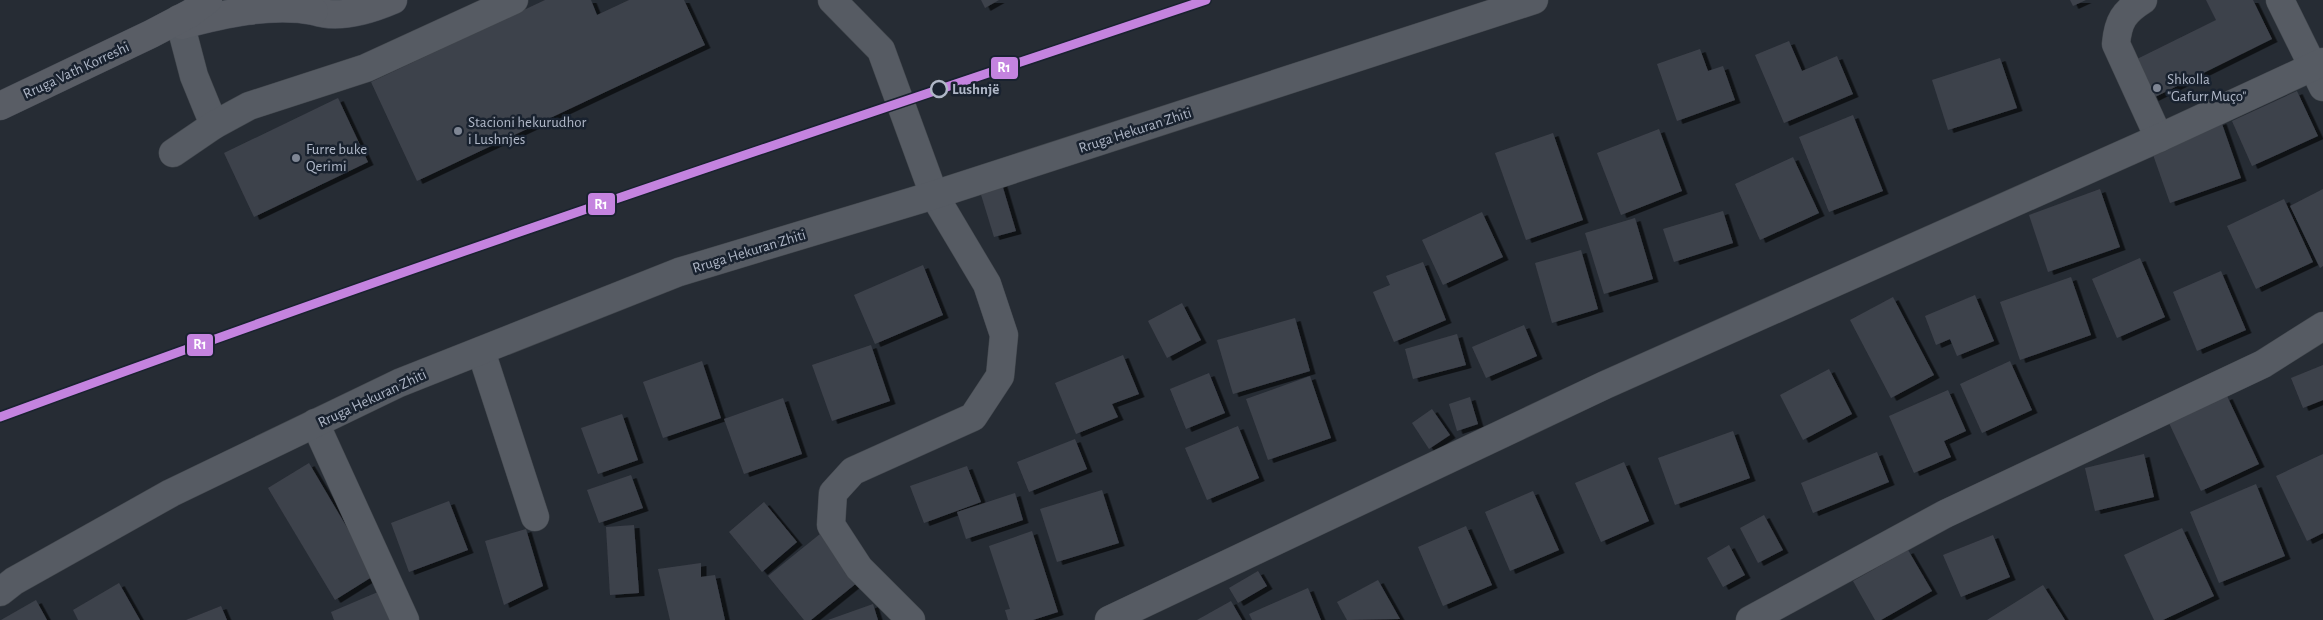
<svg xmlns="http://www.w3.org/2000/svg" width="2323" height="620" viewBox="0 0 2323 620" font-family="'Alegreya Sans',sans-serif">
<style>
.building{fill:#3e424b;filter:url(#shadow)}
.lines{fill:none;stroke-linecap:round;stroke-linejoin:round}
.minor-casing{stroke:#42474d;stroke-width:29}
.major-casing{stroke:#434851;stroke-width:29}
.minor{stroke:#565b63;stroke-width:28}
.major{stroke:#595d65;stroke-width:28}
.rail-1-casing{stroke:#19222f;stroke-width:12}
.rail-1{stroke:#c483df;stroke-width:9}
.poi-dot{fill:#7f8694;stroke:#19222f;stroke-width:2}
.stop-dot{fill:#19222f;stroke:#afb7c7;stroke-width:2.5}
.labels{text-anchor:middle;stroke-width:5;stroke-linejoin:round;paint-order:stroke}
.street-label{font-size:15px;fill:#afb7c7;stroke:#19222f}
.poi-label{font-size:15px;fill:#afb7c7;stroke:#19222f;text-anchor:start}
.stop-label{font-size:15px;font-weight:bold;fill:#afb7c7;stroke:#19222f;text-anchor:start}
.line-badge{stroke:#19222f;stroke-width:2}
.badge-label{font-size:14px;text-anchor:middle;font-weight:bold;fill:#fff}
</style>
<defs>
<filter id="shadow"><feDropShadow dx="5.5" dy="3" stdDeviation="0" flood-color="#0009"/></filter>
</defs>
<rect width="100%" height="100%" fill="#262c34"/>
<g class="building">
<path d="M545 0H591L597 15 629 0H684L705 45 417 181 371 82Z"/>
<path d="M981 0H999L985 8Z"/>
<path d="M2070 0H2086L2073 6Z"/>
<path d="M2206 0H2253L2272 39 2153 98 2135 60 2216 20Z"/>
<path d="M1789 41 1802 71 1837 56 1853 94 1784 123 1755 55Z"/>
<path d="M1700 49 1708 71 1723 66 1735 100 1677 121 1657 64Z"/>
<path d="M2000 58 2017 108 1948 130 1932 80Z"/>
<path d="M2297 91 2318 136 2252 166 2232 121Z"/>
<path d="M338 98 368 162 254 217 224 153Z"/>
<path d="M1853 115 1883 191 1829 212 1799 137Z"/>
<path d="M2221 121 2241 178 2170 203 2150 146Z"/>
<path d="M1659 129 1682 191 1621 215 1597 153Z"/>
<path d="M1553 133 1583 220 1526 240 1495 153Z"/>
<path d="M1793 157 1819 213 1760 240 1735 184Z"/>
<path d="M1001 181 1016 231 994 237 979 188Z"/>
<path d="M2100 189 2120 247 2048 272 2029 215Z"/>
<path d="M2323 189V266L2320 268 2290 206Z"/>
<path d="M2284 199 2313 262 2256 289 2227 226Z"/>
<path d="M1723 211 1733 243 1674 262 1663 229Z"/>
<path d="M1482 212 1503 257 1443 285 1422 240Z"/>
<path d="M1635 218 1653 279 1604 294 1585 233Z"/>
<path d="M1581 250 1598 309 1552 323 1535 263Z"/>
<path d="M2140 258 2165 317 2117 338 2092 279Z"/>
<path d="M1423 262 1446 320 1394 342 1373 292 1390 285 1386 276Z"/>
<path d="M923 265 943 315 875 344 854 295Z"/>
<path d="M2221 271 2246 330 2197 351 2173 292Z"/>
<path d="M2071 277 2091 335 2020 360 2000 302Z"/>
<path d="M1975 295 1994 341 1957 356 1950 339 1936 345 1925 316Z"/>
<path d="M1893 297 1934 375 1891 398 1850 320Z"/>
<path d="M1182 303 1201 340 1167 358 1148 321Z"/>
<path d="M1295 318 1310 371 1233 394 1217 340Z"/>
<path d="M1524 325 1537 356 1486 378 1472 347Z"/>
<path d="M1457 334 1466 365 1413 379 1405 349Z"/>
<path d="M871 345 890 401 832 421 812 365Z"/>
<path d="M1123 355 1139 394 1112 404 1118 417 1076 434 1055 383Z"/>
<path d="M702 361 721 418 663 438 643 382Z"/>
<path d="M2010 361 2032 410 1982 433 1960 384Z"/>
<path d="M2323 365V400L2303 408 2291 378Z"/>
<path d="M1829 369 1852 414 1803 440 1780 395Z"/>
<path d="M1209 373 1225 413 1186 429 1170 389Z"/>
<path d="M1310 376 1331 438 1268 460 1246 399Z"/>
<path d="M1948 390 1966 431 1944 441 1951 457 1914 473 1889 416Z"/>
<path d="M2227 396 2259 464 2201 491 2169 423Z"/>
<path d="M1470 397 1478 424 1457 431 1449 404Z"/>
<path d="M783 398 802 454 744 474 724 419Z"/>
<path d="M1432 409 1450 435 1429 449 1412 423Z"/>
<path d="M622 414 638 460 598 474 581 428Z"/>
<path d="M1238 426 1259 478 1207 500 1185 448Z"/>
<path d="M1733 431 1750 478 1675 505 1658 458Z"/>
<path d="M1075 439 1087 469 1029 492 1017 462Z"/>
<path d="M1877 452 1889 482 1813 513 1801 483Z"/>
<path d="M2144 454 2154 497 2095 511 2085 468Z"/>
<path d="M2323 454V533L2307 541 2276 476Z"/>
<path d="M1624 462 1649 521 1601 542 1575 483Z"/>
<path d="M309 463 375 575 335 600 268 488Z"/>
<path d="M967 466 981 502 924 523 910 486Z"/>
<path d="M631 475 643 508 599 523 587 490Z"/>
<path d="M2256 484 2285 556 2219 583 2190 512Z"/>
<path d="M1102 490 1119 543 1057 562 1040 509Z"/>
<path d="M1533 491 1559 550 1510 571 1485 512Z"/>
<path d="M1015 493 1023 520 966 539 957 512Z"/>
<path d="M449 501 468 550 409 572 391 523Z"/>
<path d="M764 502 797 542 762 572 729 532Z"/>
<path d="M1764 515 1783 550 1758 563 1740 528Z"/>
<path d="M634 525 639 593 610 595 606 527Z"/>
<path d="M1466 526 1492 585 1443 606 1418 547Z"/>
<path d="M2182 528 2214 596 2163 620H2154L2124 555Z"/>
<path d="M526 529 543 586 504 605 485 541Z"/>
<path d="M1032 531 1058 612 1033 620H1008L1005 610 1010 609 989 546Z"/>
<path d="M820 534 858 582 811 620H804L768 576Z"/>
<path d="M1993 535 2010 577 1961 597 1943 555Z"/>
<path d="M1729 545 1745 575 1723 587 1707 558Z"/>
<path d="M1908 550 1932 591 1881 620H1875L1853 581Z"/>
<path d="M701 563V577L715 575 725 620H670L658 569Z"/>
<path d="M1258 571 1267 586 1238 603 1229 588Z"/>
<path d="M1378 580 1400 619 1347 620 1337 602Z"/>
<path d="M119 583 140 620H78L73 610Z"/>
<path d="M2043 585 2065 620H1987Z"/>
<path d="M1308 588 1321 620H1252L1249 614Z"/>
<path d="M385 589 398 620H334L331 612Z"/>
<path d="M36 600 47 620H1Z"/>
<path d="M1231 601 1242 620H1197Z"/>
<path d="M873 604 878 620H828Z"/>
<path d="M221 606 227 620H186Z"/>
</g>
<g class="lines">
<g class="minor-casing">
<g id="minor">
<path d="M832 0 881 50 934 195 987 284 1004 335 1000 376 973 417 853 471 833 493 831 525 859 568 911 620"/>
<path d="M2143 0C2124 12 2118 21 2116 44L2159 138"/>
<path d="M2280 0 2323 87"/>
<path d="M179 19 194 76 214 125"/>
<path d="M173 153 214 125 249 106 366 68 514 0"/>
<path d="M481 351 535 517"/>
<path d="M315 423 405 620"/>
<path d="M0 592 14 581 171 493 399 383 679 272 934 195 1534 0"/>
<path d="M1109 620 1605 385 2159 138 2323 62"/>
<path d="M1750 620 1945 514 2263 364 2323 326"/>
</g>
</g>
<g class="major-casing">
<g id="major">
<path d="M298 1C324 25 365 12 393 0"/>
<path d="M182 25C223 14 271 3 314 11"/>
<path d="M0 106 151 34 191 13 208 0"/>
</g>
</g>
<use href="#minor" class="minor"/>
<use href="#major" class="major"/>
<g class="rail-1-casing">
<path id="rail-1" d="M0 417C399 270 802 135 1206 0"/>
</g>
<use href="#rail-1" class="rail-1"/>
</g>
<g class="poi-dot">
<circle cx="2157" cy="88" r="5"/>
<circle cx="458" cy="131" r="5"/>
<circle cx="296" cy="158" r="5"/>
</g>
<circle class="stop-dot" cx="939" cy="89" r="8"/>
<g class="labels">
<g class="street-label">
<text transform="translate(76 70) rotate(-25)" y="5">Rruga Vath Korreshi</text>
<text transform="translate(1135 130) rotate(-18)" y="5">Rruga Hekuran Zhiti</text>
<text transform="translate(749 251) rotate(-17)" y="5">Rruga Hekuran Zhiti</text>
<text transform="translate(372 398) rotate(-25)" y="5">Rruga Hekuran Zhiti</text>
</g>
<g class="poi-label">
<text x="2167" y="84">Shkolla<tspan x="2167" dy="17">"Gafurr Muço"</tspan></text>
<text x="468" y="127">Stacioni hekurudhor<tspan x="468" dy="17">i Lushnjes</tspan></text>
<text x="306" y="154">Furre buke<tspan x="306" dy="17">Qerimi</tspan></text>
</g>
<g class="stop-label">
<text x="952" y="94">Lushnjë</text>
</g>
</g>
<g class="line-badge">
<rect x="990" y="56" width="29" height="24" rx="5" fill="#c483df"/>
<rect x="587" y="192" width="29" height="24" rx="5" fill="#c483df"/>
<rect x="186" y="333" width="28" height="24" rx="5" fill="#c483df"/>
</g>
<g class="badge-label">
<text x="1004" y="72">R1</text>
<text x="601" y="209">R1</text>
<text x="200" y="349">R1</text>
</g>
</svg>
